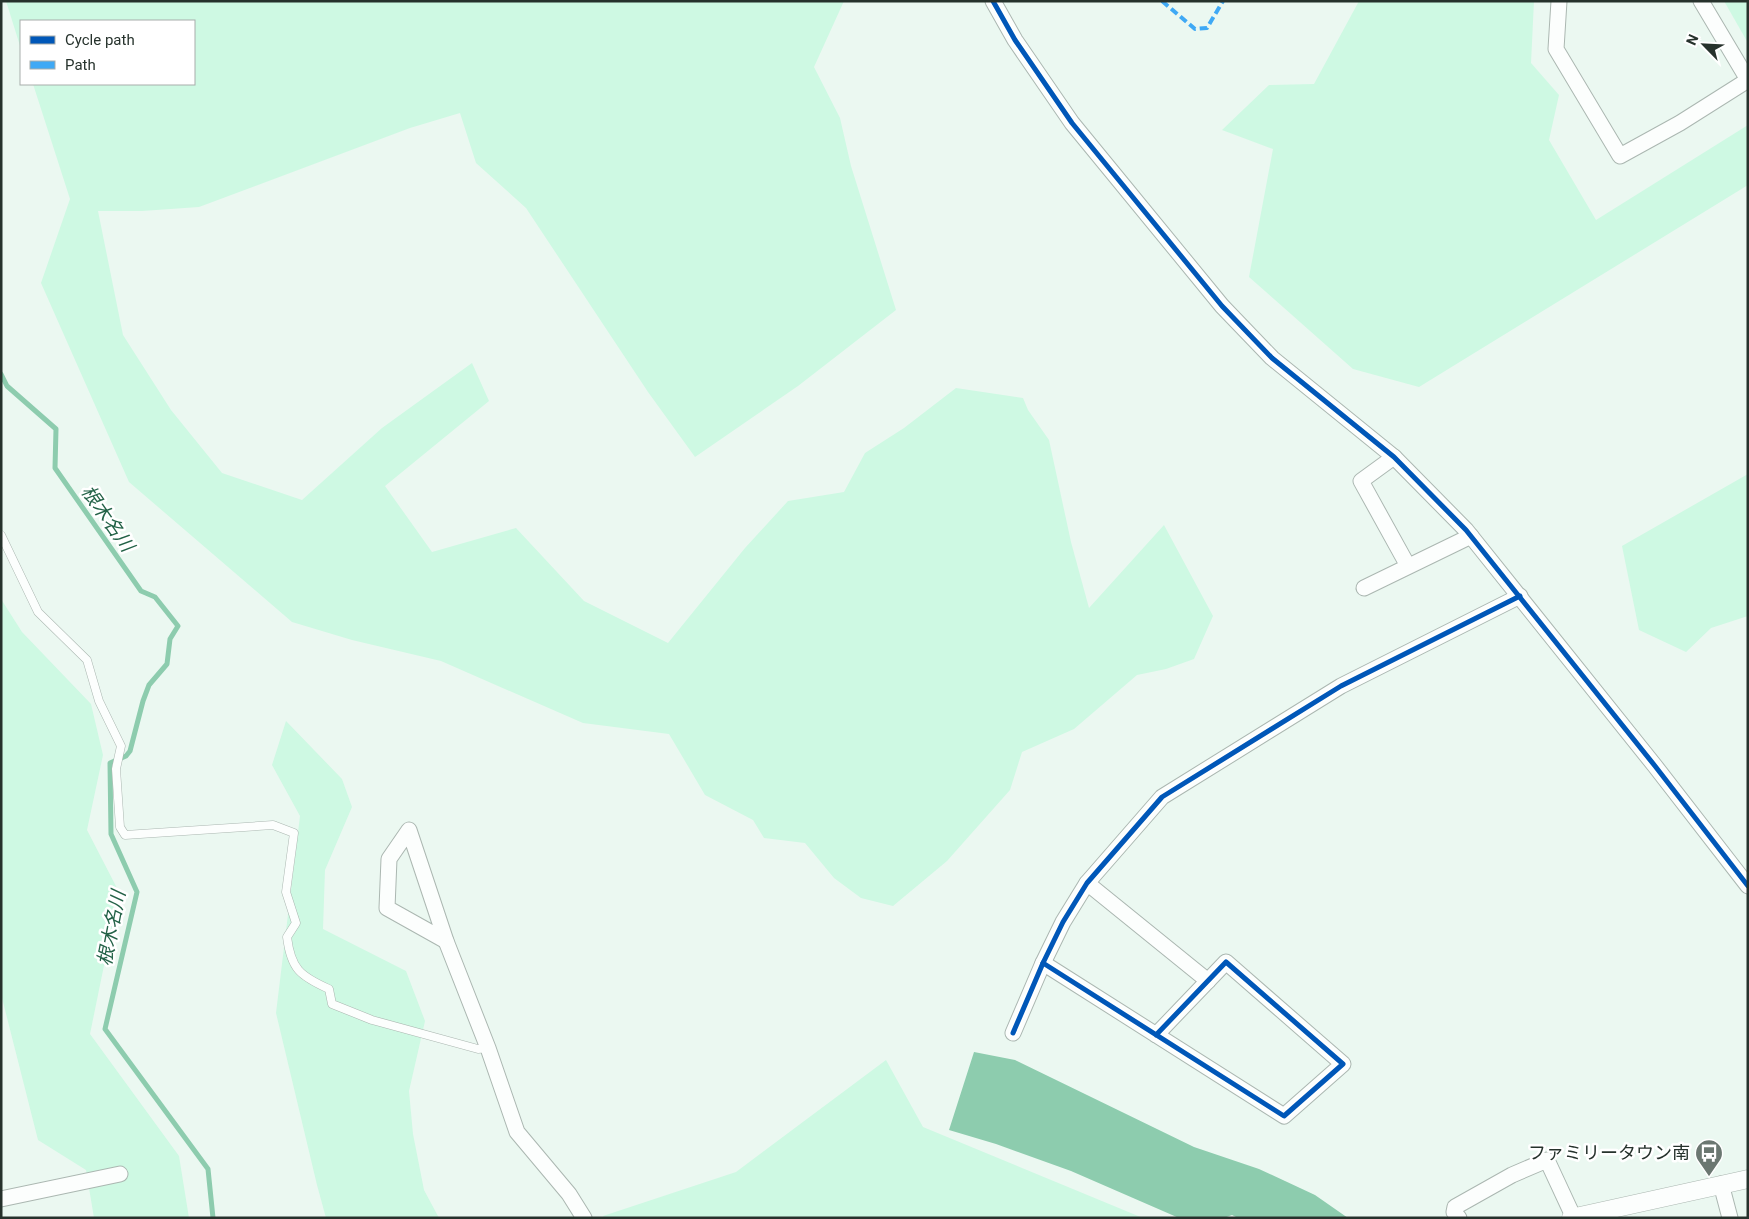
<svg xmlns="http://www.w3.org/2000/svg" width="1749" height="1219" viewBox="0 0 1749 1219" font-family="Roboto,'Noto Sans JP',sans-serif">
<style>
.green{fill:#cef9e3}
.water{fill:#8dccae}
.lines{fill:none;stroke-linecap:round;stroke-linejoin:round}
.stream{stroke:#8dccae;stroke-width:5}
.service-casing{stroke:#abb7b1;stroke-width:9}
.minor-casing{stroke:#abb7b1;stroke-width:17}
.tertiary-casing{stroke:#abb7b1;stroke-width:19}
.service{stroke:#fcfefd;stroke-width:8}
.minor{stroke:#fcfefd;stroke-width:15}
.tertiary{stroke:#fcfefd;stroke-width:18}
.quiet{stroke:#3fa9f5;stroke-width:4;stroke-dasharray:8 4;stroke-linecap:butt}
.cycleway-casing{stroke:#fff;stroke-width:8}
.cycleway{stroke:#0057b8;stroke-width:5}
.labels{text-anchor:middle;stroke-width:5;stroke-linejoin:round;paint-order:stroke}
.poi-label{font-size:18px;fill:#26322c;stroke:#fff;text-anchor:end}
.water-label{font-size:19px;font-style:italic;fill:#236247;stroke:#fff}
</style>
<rect width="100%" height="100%" fill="#ebf8f1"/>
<g class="green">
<path d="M6 1H844L814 67 840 118 851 166 896 310 798 386 695 457 648 392 526 208 476 163 460 113 410 128 199 207 142 211H98L123 335 171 410 222 473 302 500 382 428 472 363 489 401 385 486 432 552 516 528 584 601 668 643 745 548 788 501 844 492 865 453 904 428 956 388 1023 398 1028 410 1049 440 1071 542 1089 608 1164 525 1213 616 1194 659 1166 669 1137 675 1074 729 1022 752 1010 790 947 861 893 906 861 898 834 878 805 843 764 838 753 820 705 795 669 734 583 723 441 661 352 640 292 622 129 482 41 283 70 199 33 84H194V21H21V49Z"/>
<path d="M1359 1H1534L1531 63 1559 95 1549 140 1596 220 1748 125V185L1419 387 1353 369 1249 277 1273 149 1222 130 1269 85 1314 84Z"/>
<path d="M1724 1H1748V43Z"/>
<path d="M1748 474V616L1711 628 1686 652 1639 630 1622 546Z"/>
<path d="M1 599 22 632 91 704 103 755 87 830 119 892 90 1034 179 1156 189 1218H94L86 1170 38 1140 1 994Z"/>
<path d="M286 721 342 779 352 807 325 870 323 929 406 971 425 1021 409 1091 413 1134 424 1190 439 1218H326L317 1185 276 1013 300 816 272 765Z"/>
<path d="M886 1060 923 1127 1143 1218H604L603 1216 736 1172Z"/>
</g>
<path class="water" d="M974 1052 1015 1060 1194 1147 1259 1169 1315 1195 1348 1218H1238L1232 1215 1224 1218H1179L1071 1171 996 1144 949 1130Z"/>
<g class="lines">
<path class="stream" d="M1 374 7 386 56 429 55 468 141 591 155 597 178 626 170 639 167 664 149 685 143 701 130 751 126 756 110 763 111 834 137 892 105 1029 208 1169 213 1218"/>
<g class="service-casing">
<path id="service" d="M1 535 38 612 87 660 99 701 121 746 116 769 120 827 125 835 273 825 294 833 286 892 296 923 287 937C291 969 300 976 329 989L332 1004 372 1020 478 1049 488 1048"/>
</g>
<g class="minor-casing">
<g id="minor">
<path d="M993 1 1015 40 1072 123 1222 306 1272 358 1394 457 1466 530 1655 766 1748 886"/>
<path d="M1559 1 1556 49 1620 156 1680 123 1748 80"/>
<path d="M1701 1 1748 80"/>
<path d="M1394 457 1361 481 1408 566"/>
<path d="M1364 588 1471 536"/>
<path d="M409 830 446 941 387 908 389 859Z"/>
<path d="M1087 883 1208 981"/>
<path d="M446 941 488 1048 517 1132 569 1194 584 1218"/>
<path d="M1043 963 1284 1116 1343 1064 1226 962 1156 1035"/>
<path d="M1013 1033 1043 963 1063 922 1087 883 1162 797 1341 686 1520 596"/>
<path d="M1721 1184 1730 1218"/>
<path d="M1 1199 120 1174"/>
<path d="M1459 1218 1454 1212 1455 1207 1512 1175 1547 1160 1573 1216"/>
</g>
</g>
<g class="tertiary-casing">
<path id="tertiary" d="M1571 1218 1748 1179"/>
</g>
<use href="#service" class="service"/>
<use href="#minor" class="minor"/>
<use href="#tertiary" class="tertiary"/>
<path class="quiet" d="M1162 1 1195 29 1207 28 1223 1"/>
<g class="cycleway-casing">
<g id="cycleway">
<path d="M993 1 1015 40 1072 123 1222 306 1272 358 1394 457 1466 530 1655 766 1748 886"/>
<path d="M1043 963 1284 1116 1343 1064 1226 962 1156 1035"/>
<path d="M1013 1033 1043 963 1063 922 1087 883 1162 797 1341 686 1520 596"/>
</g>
</g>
<use href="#cycleway" class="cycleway"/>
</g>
<defs>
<g id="bus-pin" transform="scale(1.4375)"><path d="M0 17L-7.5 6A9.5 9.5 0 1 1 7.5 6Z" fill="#6b7771" stroke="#fff"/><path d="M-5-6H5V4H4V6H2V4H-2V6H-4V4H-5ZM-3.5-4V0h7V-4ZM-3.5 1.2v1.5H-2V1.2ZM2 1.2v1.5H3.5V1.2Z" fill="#fff"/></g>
</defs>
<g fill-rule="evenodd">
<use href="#bus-pin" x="1709" y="1153"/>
</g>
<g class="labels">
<g class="poi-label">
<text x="1690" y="1159">ファミリータウン南</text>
</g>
<g class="water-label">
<text transform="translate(108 518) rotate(55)" y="7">根木名川</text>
<text transform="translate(111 928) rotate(-79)" y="7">根木名川</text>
</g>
</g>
<rect width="1749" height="1219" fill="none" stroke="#26322c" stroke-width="5"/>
<rect x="20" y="20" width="175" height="65" fill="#ffffff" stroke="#a8adab"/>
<rect x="30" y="36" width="25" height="8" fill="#0057b8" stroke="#a8adab"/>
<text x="65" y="45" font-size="15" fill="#26322c">Cycle path</text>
<rect x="30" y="61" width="25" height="8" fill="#3fa9f5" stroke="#a8adab"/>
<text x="65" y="70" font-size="15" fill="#26322c">Path</text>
<g transform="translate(1704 45) rotate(294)" stroke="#ffffff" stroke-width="4" paint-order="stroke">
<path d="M0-4L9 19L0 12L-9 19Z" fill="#26322c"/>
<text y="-8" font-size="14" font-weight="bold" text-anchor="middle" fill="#26322c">N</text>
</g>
</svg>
